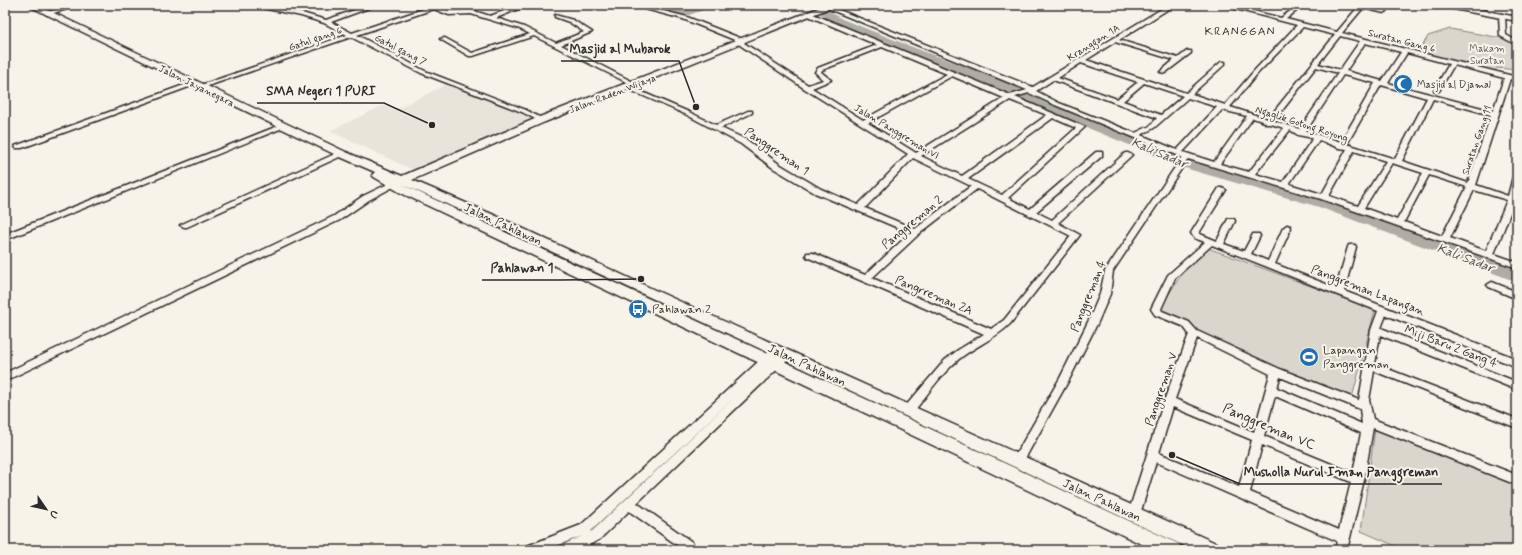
<svg xmlns="http://www.w3.org/2000/svg" width="1522" height="555" viewBox="0 0 1522 555" font-family="Mynerve,sans-serif">
<style>
.built{fill:#e8e4da}
.green{fill:#dad6cc;stroke:#82807c}
.lines{fill:none;stroke-linecap:round;stroke-linejoin:round}
.river{fill:#afaca4;fill-rule:evenodd}
.minor-casing{stroke:#2b2b2b;stroke-width:3}
.secondary-casing{stroke:#2b2b2b;stroke-width:3}
.minor{fill:#f7f3e8;fill-rule:evenodd}
.secondary{fill:#f7f3e8;fill-rule:evenodd}
.labels{text-anchor:middle;stroke-width:4;stroke-linejoin:round;paint-order:stroke}
.far-street-label{font-size:10px;fill:#2b2b2b;stroke:#f7f3e8}
.far-park-label{font-size:10px;fill:#575653;stroke:#f7f3e8}
.far-poi-label{font-size:10px;fill:#2b2b2b;stroke:#f7f3e8;text-anchor:start}
.far-quarter-label{font-size:12px;letter-spacing:1px;fill:#2b2b2b;stroke:#f7f3e8}
.street-label{font-size:12px;fill:#2b2b2b;stroke:#f7f3e8}
.poi-label{font-size:12px;fill:#2b2b2b;stroke:#f7f3e8;text-anchor:start}
.water-label{font-size:13px;font-style:italic;fill:#53524f;stroke:#f7f3e8}
.near-street-label{font-size:14px;fill:#2b2b2b;stroke:#f7f3e8}
.leader{fill:none;stroke:#2b2b2b;stroke-width:1.5}
.callout-dot{fill:#2b2b2b;stroke:#f7f3e8;stroke-width:1.5}
.callout-label{font-size:13px;text-anchor:middle;font-weight:bold;fill:#2b2b2b;stroke:#f7f3e8;stroke-width:4;stroke-linejoin:round;paint-order:stroke}
</style>
<rect width="100%" height="100%" fill="#f7f3e8"/>
<filter id="ink" filterUnits="userSpaceOnUse"><feTurbulence type="fractalNoise" baseFrequency=".025" numOctaves="2"/><feDisplacementMap in="SourceGraphic" scale="8" xChannelSelector="R" yChannelSelector="G"/><feConvolveMatrix kernelMatrix="1 2 1 2 8 2 1 2 1" color-interpolation-filters="sRGB"/></filter>
<g filter="url(#ink)">
<path class="built" d="M449 83 536 119 413 170 330 131 384 105 397 109Z"/>
<g class="green">
<path d="M1450 29 1502 38 1517 45V70L1497 68 1494 72 1419 52 1428 36Z"/>
<path d="M1200 245 1375 310 1352 398 1155 316Z"/>
<path d="M1375 429 1517 484V550H1405L1361 531Z"/>
</g>
<g class="lines">
<g class="river">
<path d="M635 5H659L685 10 698 5H713L712 7 686 16 640 8Z"/>
<path d="M807 5H820L842 19 920 50 995 77 1032 95 1198 163 1331 201 1517 270V282L1319 207 1188 169 1022 101 985 83 912 56 834 23Z"/>
</g>
<g class="minor-casing">
<g id="minor">
<path d="M71 5H80L47 15 44 13Z"/>
<path d="M248 5H259L302 13 326 20 369 5H377L331 22 352 33 429 7 427 5H435L450 11 471 10 490 16 521 5H529L496 18 524 27 556 43 584 32 569 22 555 17V15L573 20 592 32 561 45 637 84 632 85 534 36 473 56H469L440 39 445 38 472 53 530 34 520 29 471 14 449 15 434 9 357 35 425 71 526 110 543 119V121H539L522 112 421 73 351 37 205 87H201V85L347 35 324 23 301 16Z"/>
<path d="M630 5H640L687 17 745 40 746 41 744 43 808 85 823 80 815 72 818 68 877 45 806 15 805 14 808 12 1010 95 1027 90 824 7 829 6 1033 87 1168 5H1175L1119 40 1178 58 1187 51H1191V53L1165 73 1160 72 1174 60 1115 42 1086 60 1186 93 1221 62H1225V64L1192 94 1225 105 1254 71 1297 25 1220 5H1230L1281 18 1298 5H1304L1286 19 1337 32 1358 7 1355 5H1365L1382 9 1383 5H1389L1387 11 1384 13 1363 8 1342 33 1517 77V81L1510 79 1476 185 1508 196 1513 177 1517 175V191L1515 198H1517V203H1514L1494 254 1517 262V268L1321 199 1188 159 1113 271 1110 294 1098 322 1070 378 1022 464 1018 466 1014 464 1012 461 1060 378 1088 322 1100 294 1105 271 1182 157 1055 105 1029 93 1015 97 1085 127 1008 198 1030 209 1096 152H1102V156L1036 212 1052 220 1125 153H1128L1132 155 1058 223 1080 235 1010 324C995 339 975 346 959 359 940 375 927 395 912 414L908 415 904 414 903 411 904 408 945 360 958 350 984 334 807 257 806 255 807 253H813L865 275 910 233 815 193 773 168 741 144 687 115 623 87 628 86 691 113 716 125 748 111H752V113L721 128 747 140 779 164 821 189 858 205 908 154 805 89 737 43V41L683 19ZM1303 27 1335 35 1268 119 1230 107 1258 73ZM1340 36 1360 41 1340 70 1318 64ZM1365 43 1401 52 1382 81 1346 71ZM882 47 947 74 863 120 812 88 831 80 821 72 822 70ZM1407 53 1449 64 1434 90 1435 91H1439L1454 65 1504 78 1493 111 1388 83ZM1081 63 1138 82 1117 99 1058 78ZM1316 67 1338 73 1300 129 1274 121ZM1343 75 1375 83 1341 142 1306 131ZM952 76 1004 98 916 153 868 123ZM1053 80 1157 118 1150 126 1135 133 1059 103 1036 91ZM1144 83 1183 96 1161 115 1123 101ZM1381 85 1427 98 1395 159 1347 144ZM1188 98 1217 107 1177 150 1141 135 1154 128ZM1433 99 1491 115 1468 183 1402 161ZM1010 100 1047 115 962 176 921 156ZM1222 110 1247 116 1214 162 1183 152ZM1053 118 1076 128 1002 195 968 179ZM1253 118 1265 122 1266 124H1271L1284 128 1249 172 1220 164ZM1290 130 1298 135 1313 138 1283 182 1255 174ZM1319 140 1339 148 1347 149 1322 194 1289 184ZM1354 151 1386 161 1358 206 1329 196ZM913 158 971 186 915 229 865 208ZM1392 163 1423 173 1397 220 1364 208ZM1429 175 1467 187 1442 236 1404 222ZM977 189 1071 236 1004 320 991 329 872 278 919 234ZM1474 190 1507 200 1486 251 1450 238Z"/>
<path d="M1502 14 1505 16 1506 35 1517 41V45L1500 36 1499 16Z"/>
<path d="M195 81 197 82V84L22 148H16L15 146Z"/>
<path d="M283 124 287 126 285 127 5 240V234Z"/>
<path d="M339 152H345L346 154 187 227H184L180 225Z"/>
<path d="M390 183H393L397 185 369 200 340 220 5 381V373L334 216 363 196Z"/>
<path d="M1219 188H1222L1226 190 1199 233 1200 234 1217 241 1228 219H1234L1235 221 1224 244 1244 251 1253 234H1259L1260 236 1251 254 1268 261 1283 228 1287 225 1290 226 1291 228 1275 264 1336 288 1348 247 1349 245H1355L1356 247 1344 291 1517 359V367L1386 315 1381 328 1517 382V390L1380 335 1375 364 1517 419V428L1374 371 1369 400 1373 419 1517 475V485L1373 428 1364 480 1347 550H1335L1337 541 1156 462 1140 514 1138 518 1134 519 1130 518 1128 514 1164 401 1189 334 1183 326 1155 315 1151 309 1168 275 1205 242 1194 238 1191 233ZM1212 245 1378 311 1371 330 1359 400 1280 369 1197 331 1189 322 1162 311 1161 309 1175 278ZM1197 338 1270 374 1254 432 1175 399ZM1280 377 1360 409 1362 424 1277 388ZM1275 396 1361 433 1353 473 1264 436ZM1173 407 1252 440 1239 487 1159 453ZM1262 445 1351 482 1339 530 1250 492Z"/>
<path d="M1492 282 1517 292V299L1489 287 1487 285Z"/>
<path d="M777 347 781 348 782 351 781 353 785 351 789 352 790 355 789 358 637 503 692 542 694 546 692 550H684L629 511 600 539 584 548 579 550H558L560 546 582 536 546 550H525L527 546 581 525 773 348ZM740 392 592 531 590 532Z"/>
</g>
</g>
<g class="secondary-casing">
<g id="secondary">
<path d="M27 5H37L346 152 402 176 537 118 826 5H837L545 122 412 180 494 215 659 292 1218 544 1221 550H1193L486 221 401 184 1179 544 1182 550H1154L401 193 374 177 372 175 375 172 338 156Z"/>
<path d="M1439 5H1456L1517 17V21L1443 7Z"/>
</g>
</g>
<use href="#minor" class="minor"/>
<use href="#secondary" class="secondary"/>
</g>
</g>
<defs>
<g id="mosque-disc" transform="scale(1)"><circle r="9.5" fill="#1f6fb2" stroke="#f7f3e8"/><path d="M3.5-4.9A6 6 0 1 0 3.5 4.9A5 5 0 1 1 3.5-4.9Z" fill="#fff"/></g>
<g id="bus-disc" transform="scale(1)"><circle r="9.5" fill="#1f6fb2" stroke="#f7f3e8"/><path d="M-5-6H5V4H4V6H2V4H-2V6H-4V4H-5ZM-3.5-4V0h7V-4ZM-3.5 1.2v1.5H-2V1.2ZM2 1.2v1.5H3.5V1.2Z" fill="#fff"/></g>
<g id="stadium-disc" transform="scale(1)"><circle r="9.5" fill="#1f6fb2" stroke="#f7f3e8"/><path d="M0-5a6.5 5 0 1 0 0 10a6.5 5 0 1 0 0-10ZM-3.5-1.8h7v3.6h-7Z" fill="#fff"/></g>
</defs>
<g fill-rule="evenodd">
<use href="#mosque-disc" x="1403" y="84"/>
<use href="#bus-disc" x="638" y="309"/>
<use href="#stadium-disc" x="1309" y="357"/>
</g>
<g class="labels">
<g class="far-street-label">
<text transform="translate(315 38) rotate(-19)" y="4">Gatul gang 6</text>
<text transform="translate(1402 40) rotate(14)" y="4">Suratan Gang 6</text>
<text transform="translate(1093 42) rotate(-32)" y="4">Kranggan 1A</text>
<text transform="translate(401 49) rotate(27)" y="4">Gatul gang 7</text>
<text transform="translate(197 85) rotate(26)" y="4">Jalan Jayanegara</text>
<text transform="translate(612 93) rotate(-21)" y="4">Jalan Raden Wijaya</text>
<text transform="translate(1302 123) rotate(18)" y="4">Ngaglik Gotong Royong</text>
<text transform="translate(897 131) rotate(31)" y="4">Jalan Panggreman VI</text>
<text transform="translate(1476 140) rotate(-71)" y="4">Suratan Gang 11</text>
</g>
<g class="far-park-label">
<text x="1487" y="52">Makam<tspan x="1487" dy="12">Suratan</tspan></text>
</g>
<g class="far-poi-label">
<text x="1417" y="88">Masjid al Djamal</text>
</g>
<g class="far-quarter-label">
<text x="1240" y="35">KRANGGAN</text>
</g>
<g class="street-label">
<text transform="translate(777 151) rotate(34)" y="4">Panggreman 1</text>
<text transform="translate(912 222) rotate(-40)" y="4">Panggreman 2</text>
<text transform="translate(503 224) rotate(25)" y="4">Jalan Pahlawan</text>
<text transform="translate(1368 290) rotate(21)" y="4">Panggreman Lapangan</text>
<text transform="translate(934 295) rotate(23)" y="4">Pangrreman 2A</text>
<text transform="translate(1088 296) rotate(-68)" y="4">Panggreman 4</text>
<text transform="translate(1451 346) rotate(21)" y="4">Miji Baru 2 Gang 4</text>
<text transform="translate(807 365) rotate(25)" y="4">Jalan Pahlawan</text>
<text transform="translate(1161 389) rotate(-71)" y="4">Panggreman V</text>
<text transform="translate(1102 500) rotate(25)" y="4">Jalan Pahlawan</text>
</g>
<g class="poi-label">
<text x="652" y="313">Pahlawan 2</text>
<text x="1323" y="354">Lapangan<tspan x="1323" dy="14">Panggreman</tspan></text>
</g>
<g class="water-label">
<text transform="translate(1160 152) rotate(23)" y="5">Kali Sadar</text>
<text transform="translate(1466 257) rotate(21)" y="5">Kali Sadar</text>
</g>
<g class="near-street-label">
<text transform="translate(1269 426) rotate(23)" y="5">Panggreman VC</text>
</g>
</g>
<path class="leader" d="M696 107L679 61H561M432 125L384 103H257M641 279L561 280H482M1172 455L1240 484H1442"/>
<g class="callout-dot">
<circle cx="696" cy="107" r="4"/>
<circle cx="432" cy="125" r="4"/>
<circle cx="641" cy="279" r="4"/>
<circle cx="1172" cy="455" r="4"/>
</g>
<g class="callout-label">
<text x="620" y="53">Masjid al Mubarok</text>
<text x="321" y="95">SMA Negeri 1 PURI</text>
<text x="522" y="272">Pahlawan 1</text>
<text x="1341" y="476">Musholla Nurul Iman Panggreman</text>
</g>
<rect width="1522" height="555" fill="none" stroke="#f7f3e8" stroke-width="20"/>
<rect x="10" y="10" width="1502" height="535" fill="none" stroke="#2b2b2b" stroke-width="1.5" filter="url(#ink)"/>
<g transform="translate(46 509) rotate(124)" stroke="#f7f3e8" stroke-width="3" paint-order="stroke">
<path d="M0-3L7 15L0 10L-7 15Z" fill="#2b2b2b"/>
<text y="-6" font-size="11" font-weight="bold" text-anchor="middle" fill="#2b2b2b">U</text>
</g>
</svg>
